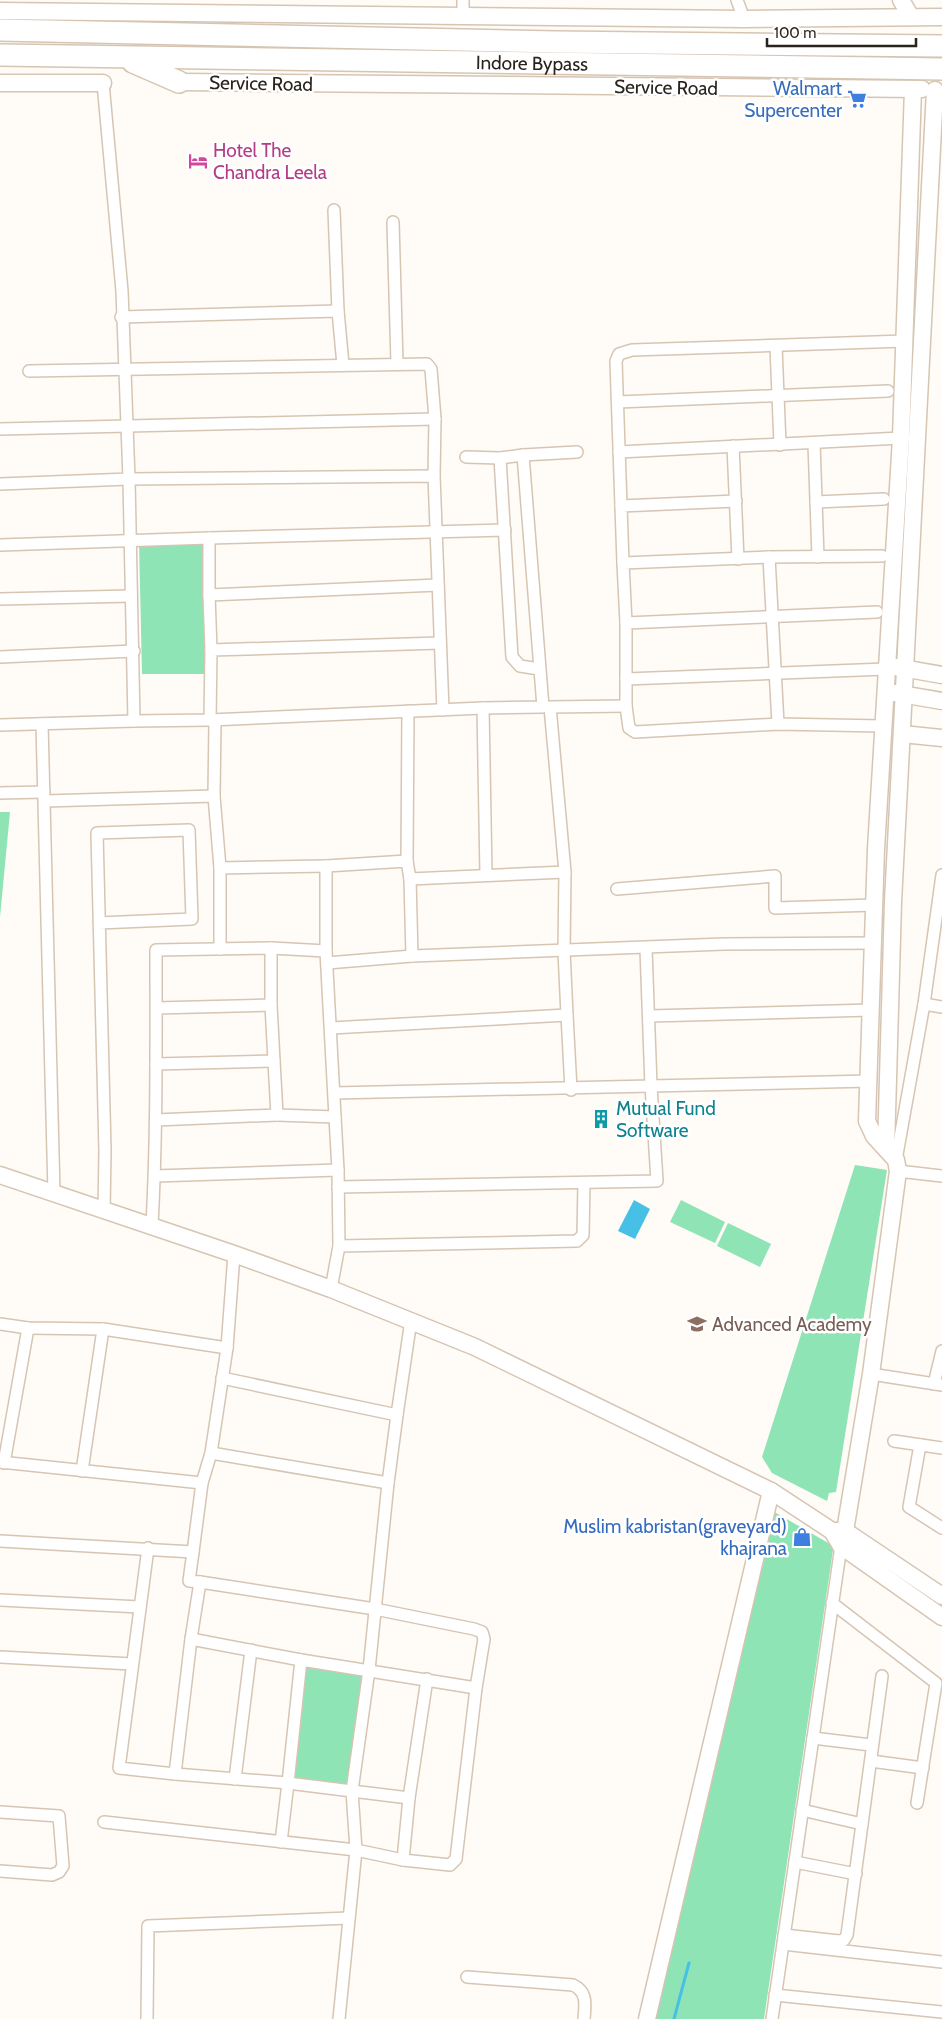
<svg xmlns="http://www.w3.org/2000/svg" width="942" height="2019" viewBox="0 0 942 2019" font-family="Cabin,sans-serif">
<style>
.green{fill:#8ee4b4}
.water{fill:#47c0e5}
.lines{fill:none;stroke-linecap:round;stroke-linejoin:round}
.stream{stroke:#47c0e5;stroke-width:3}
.street-casing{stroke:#d6c5b3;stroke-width:14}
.secondary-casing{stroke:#d6c5b3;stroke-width:19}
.highway-casing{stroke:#d6c5b3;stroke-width:24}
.street{stroke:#fff;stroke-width:11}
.secondary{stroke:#fff;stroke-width:16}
.highway{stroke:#fff;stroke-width:21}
.labels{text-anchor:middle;stroke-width:5;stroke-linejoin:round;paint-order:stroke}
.street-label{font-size:19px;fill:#29231c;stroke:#fff}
.shop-label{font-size:19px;fill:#366cbe;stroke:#fff;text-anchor:end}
.hotel-label{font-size:19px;fill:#b23c85;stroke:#fff;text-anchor:start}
.culture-label{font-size:19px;fill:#0d838f;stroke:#fff;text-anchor:start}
.education-label{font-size:19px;fill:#785e54;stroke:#fff;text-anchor:start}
</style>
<rect width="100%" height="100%" fill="#fffbf7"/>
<g class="green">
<path d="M210 537 212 674H142L139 541Z"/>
<path d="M0 812H10L0 917Z"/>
<path d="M855 1165 887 1170 836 1492 829 1493 827 1501 772 1473 762 1457Z"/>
<path d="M681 1200 725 1222 715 1243 670 1222Z"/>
<path d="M728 1223 771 1244 760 1267 717 1246Z"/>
<path d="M771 1510 830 1544 833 1550 764 2019H652Z"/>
<path d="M307 1662 372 1672 356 1786 294 1779Z"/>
</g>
<path class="water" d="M634 1200 650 1209 635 1239 618 1231Z"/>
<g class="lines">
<path class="stream" d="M674 2019 689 1963"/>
<g class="street-casing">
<g id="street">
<path d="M463 0V15"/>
<path d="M737 0 744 19"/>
<path d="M334 210 338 311"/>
<path d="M393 222 397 363"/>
<path d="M121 317 338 311 343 365"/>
<path d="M776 346 780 445"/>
<path d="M29 371 427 364 431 369 435 419 434 476"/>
<path d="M618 402 888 391"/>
<path d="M0 429 435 419"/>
<path d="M814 443 818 557"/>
<path d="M733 446 738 559"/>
<path d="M619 452 901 438"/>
<path d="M523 455 577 452"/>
<path d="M466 457 500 458"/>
<path d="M0 484 129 479 122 291 103 83"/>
<path d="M816 502 884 499"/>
<path d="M621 506 616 361 619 354 632 350 905 341"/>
<path d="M209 538 505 530"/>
<path d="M0 545 209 538V595L438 585"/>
<path d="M769 557 778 724"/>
<path d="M623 563 621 506 736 501"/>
<path d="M209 595 211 650"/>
<path d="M0 599 131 596"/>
<path d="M877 612 626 623V706L629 728 635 732 778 724 882 726"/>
<path d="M626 623 623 563 769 557 882 556"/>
<path d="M0 657 134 651"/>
<path d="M626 679 886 669"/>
<path d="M483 708 486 875"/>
<path d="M210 720 483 708 543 707 523 455 500 458 512 657 520 666 539 669"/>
<path d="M134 721 210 720 211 650 440 643"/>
<path d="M42 724 54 1193"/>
<path d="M0 725 134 721 129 479 434 476 443 710"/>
<path d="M0 793 44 792"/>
<path d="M214 796 215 721"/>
<path d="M45 801 214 796 220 868V949"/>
<path d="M407 861 408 711"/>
<path d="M220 868 326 866"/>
<path d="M565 872 564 951 567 1015"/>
<path d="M410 879 412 956"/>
<path d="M617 889 775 876V908L875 905"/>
<path d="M99 923 192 919 189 830 97 833 105 1150 104 1210"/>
<path d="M271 948 326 951 335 1117 277 1115"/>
<path d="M326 951V866L407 861 410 879 565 872 550 707 626 706"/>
<path d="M327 963 412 956 724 944 874 943"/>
<path d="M924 1004 942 1007"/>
<path d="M649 1016 871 1010"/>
<path d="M331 1028 567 1015 571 1090"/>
<path d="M156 1064 274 1061 271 1005"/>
<path d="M334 1093 651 1086 646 949"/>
<path d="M156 1120 277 1115 274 1061"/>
<path d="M896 1160 924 1004 942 875"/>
<path d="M338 1170 339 1246 577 1241 583 1235 584 1183"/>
<path d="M898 1171 942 1176"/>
<path d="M155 1176 338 1170 335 1117"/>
<path d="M338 1187 657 1181 651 1086 870 1081"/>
<path d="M152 1225C157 1133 156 1042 156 950L271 948V1005L156 1008"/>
<path d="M234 1254 227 1348 211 1453 388 1483 369 1670 352 1791 409 1798"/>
<path d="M331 1289 339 1246"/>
<path d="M0 1324 28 1328 103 1329 227 1348"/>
<path d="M871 1374 942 1385"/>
<path d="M222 1378 397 1415 388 1483"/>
<path d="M934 1384 942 1351"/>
<path d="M397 1415 411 1320"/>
<path d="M894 1441 942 1448"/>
<path d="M920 1445 909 1507 942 1528"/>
<path d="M0 1462 202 1483 193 1552 0 1541"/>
<path d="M4 1463 28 1328"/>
<path d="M82 1471 103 1329"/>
<path d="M202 1483 211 1453"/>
<path d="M148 1548 119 1768 175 1774 191 1639 301 1660 476 1688"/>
<path d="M193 1552 189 1581 200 1582"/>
<path d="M0 1600 140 1607"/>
<path d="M832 1603 936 1683 917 1803"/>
<path d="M191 1639 200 1582 375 1609 474 1629 482 1632 484 1639 476 1688 456 1859 450 1865 403 1860"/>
<path d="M0 1657 132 1664"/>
<path d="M301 1660 288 1783 352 1791 356 1850 339 2019"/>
<path d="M813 1738 871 1745"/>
<path d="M871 1761 923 1768"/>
<path d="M175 1774 288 1783 281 1842"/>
<path d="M235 1779 251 1650"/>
<path d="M802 1810 862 1824"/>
<path d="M0 1812 59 1816 63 1866 59 1872 52 1875 0 1871"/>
<path d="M104 1822 356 1850 403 1860 409 1798 427 1679"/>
<path d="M795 1862 856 1874"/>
<path d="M784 1935 839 1941 844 1940 847 1935 882 1676"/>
<path d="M783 1944 942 1962"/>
<path d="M467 1977 573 1985C588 1992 585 2005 584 2019"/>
<path d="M775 1995 942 2012"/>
<path d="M147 2019 148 1926 349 1918"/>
<path d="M772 2019 841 1546"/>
</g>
</g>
<g class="secondary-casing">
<g id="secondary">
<path d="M901 0 911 17"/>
<path d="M0 11 744 19 942 17"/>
<path d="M179 82 922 89"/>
<path d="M0 83H103"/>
<path d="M896 667 942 675"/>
<path d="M895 693 942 701"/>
<path d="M902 734 942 738"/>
<path d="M886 1149 893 902 935 90"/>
<path d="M0 1175 234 1254 331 1289 475 1347 771 1491 832 1531 841 1546 942 1617"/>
<path d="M836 1531H845L942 1596"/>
<path d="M841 1546 845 1531 871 1374 898 1171 896 1160 874 1136 867 1121 876 849 901 438 913 89"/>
<path d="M647 2019 771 1491"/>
</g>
</g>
<g class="highway-casing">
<g id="highway">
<path d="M0 30 556 42 942 46"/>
<path id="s1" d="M0 55 942 69"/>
<path d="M133 62 179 82"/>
</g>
</g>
<use href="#street" class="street"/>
<use href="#secondary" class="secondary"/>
<use href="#highway" class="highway"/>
</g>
<defs>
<g id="supermarket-bare" transform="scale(1.5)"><path d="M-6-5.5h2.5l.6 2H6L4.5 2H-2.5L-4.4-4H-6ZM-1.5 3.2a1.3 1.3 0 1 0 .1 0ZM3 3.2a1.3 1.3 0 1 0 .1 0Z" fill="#3f7fe0" stroke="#fff" stroke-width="2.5" paint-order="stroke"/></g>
<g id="hotel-bare" transform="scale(1.5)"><path d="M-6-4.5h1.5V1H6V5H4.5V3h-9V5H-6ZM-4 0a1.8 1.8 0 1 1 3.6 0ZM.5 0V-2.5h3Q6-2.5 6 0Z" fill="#d1479c" stroke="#fff" stroke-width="2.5" paint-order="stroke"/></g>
<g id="building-bare" transform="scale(1.5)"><path d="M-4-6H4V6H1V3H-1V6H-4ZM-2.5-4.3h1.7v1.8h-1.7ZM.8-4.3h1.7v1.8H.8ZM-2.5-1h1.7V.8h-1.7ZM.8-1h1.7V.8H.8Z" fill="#0f9aa8" stroke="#fff" stroke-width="2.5" paint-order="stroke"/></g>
<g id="university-bare" transform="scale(1.5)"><path d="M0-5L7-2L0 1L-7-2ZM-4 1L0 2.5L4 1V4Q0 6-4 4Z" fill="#8d6e63" stroke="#fff" stroke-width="2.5" paint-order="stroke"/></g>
<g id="shop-bare" transform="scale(1.5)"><path d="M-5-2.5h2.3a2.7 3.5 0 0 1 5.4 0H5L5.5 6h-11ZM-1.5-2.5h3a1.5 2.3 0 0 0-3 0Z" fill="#3f7fe0" stroke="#fff" stroke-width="2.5" paint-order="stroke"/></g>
</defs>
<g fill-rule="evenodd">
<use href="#supermarket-bare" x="857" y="99"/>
<use href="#hotel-bare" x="198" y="161"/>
<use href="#building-bare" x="601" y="1119"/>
<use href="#university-bare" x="697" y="1324"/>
<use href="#shop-bare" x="802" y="1537"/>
</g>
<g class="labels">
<g class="street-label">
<text dy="7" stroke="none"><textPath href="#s1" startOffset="532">Indore Bypass</textPath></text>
<text transform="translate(261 83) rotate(1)" y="7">Service Road</text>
<text transform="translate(666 87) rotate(1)" y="7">Service Road</text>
</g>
<g class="shop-label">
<text x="842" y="95">Walmart<tspan x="842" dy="22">Supercenter</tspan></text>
<text x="787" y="1533">Muslim kabristan(graveyard)<tspan x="787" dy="22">khajrana</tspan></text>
</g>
<g class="hotel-label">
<text x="213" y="157">Hotel The<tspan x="213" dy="22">Chandra Leela</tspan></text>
</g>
<g class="culture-label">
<text x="616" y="1115">Mutual Fund<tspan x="616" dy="22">Software</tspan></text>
</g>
<g class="education-label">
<text x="712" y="1331">Advanced Academy</text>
</g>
</g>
<path d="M767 38v8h149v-8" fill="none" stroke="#29231c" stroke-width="2.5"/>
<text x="774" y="38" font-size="15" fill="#29231c" stroke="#ffffff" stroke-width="4" paint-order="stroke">100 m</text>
</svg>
